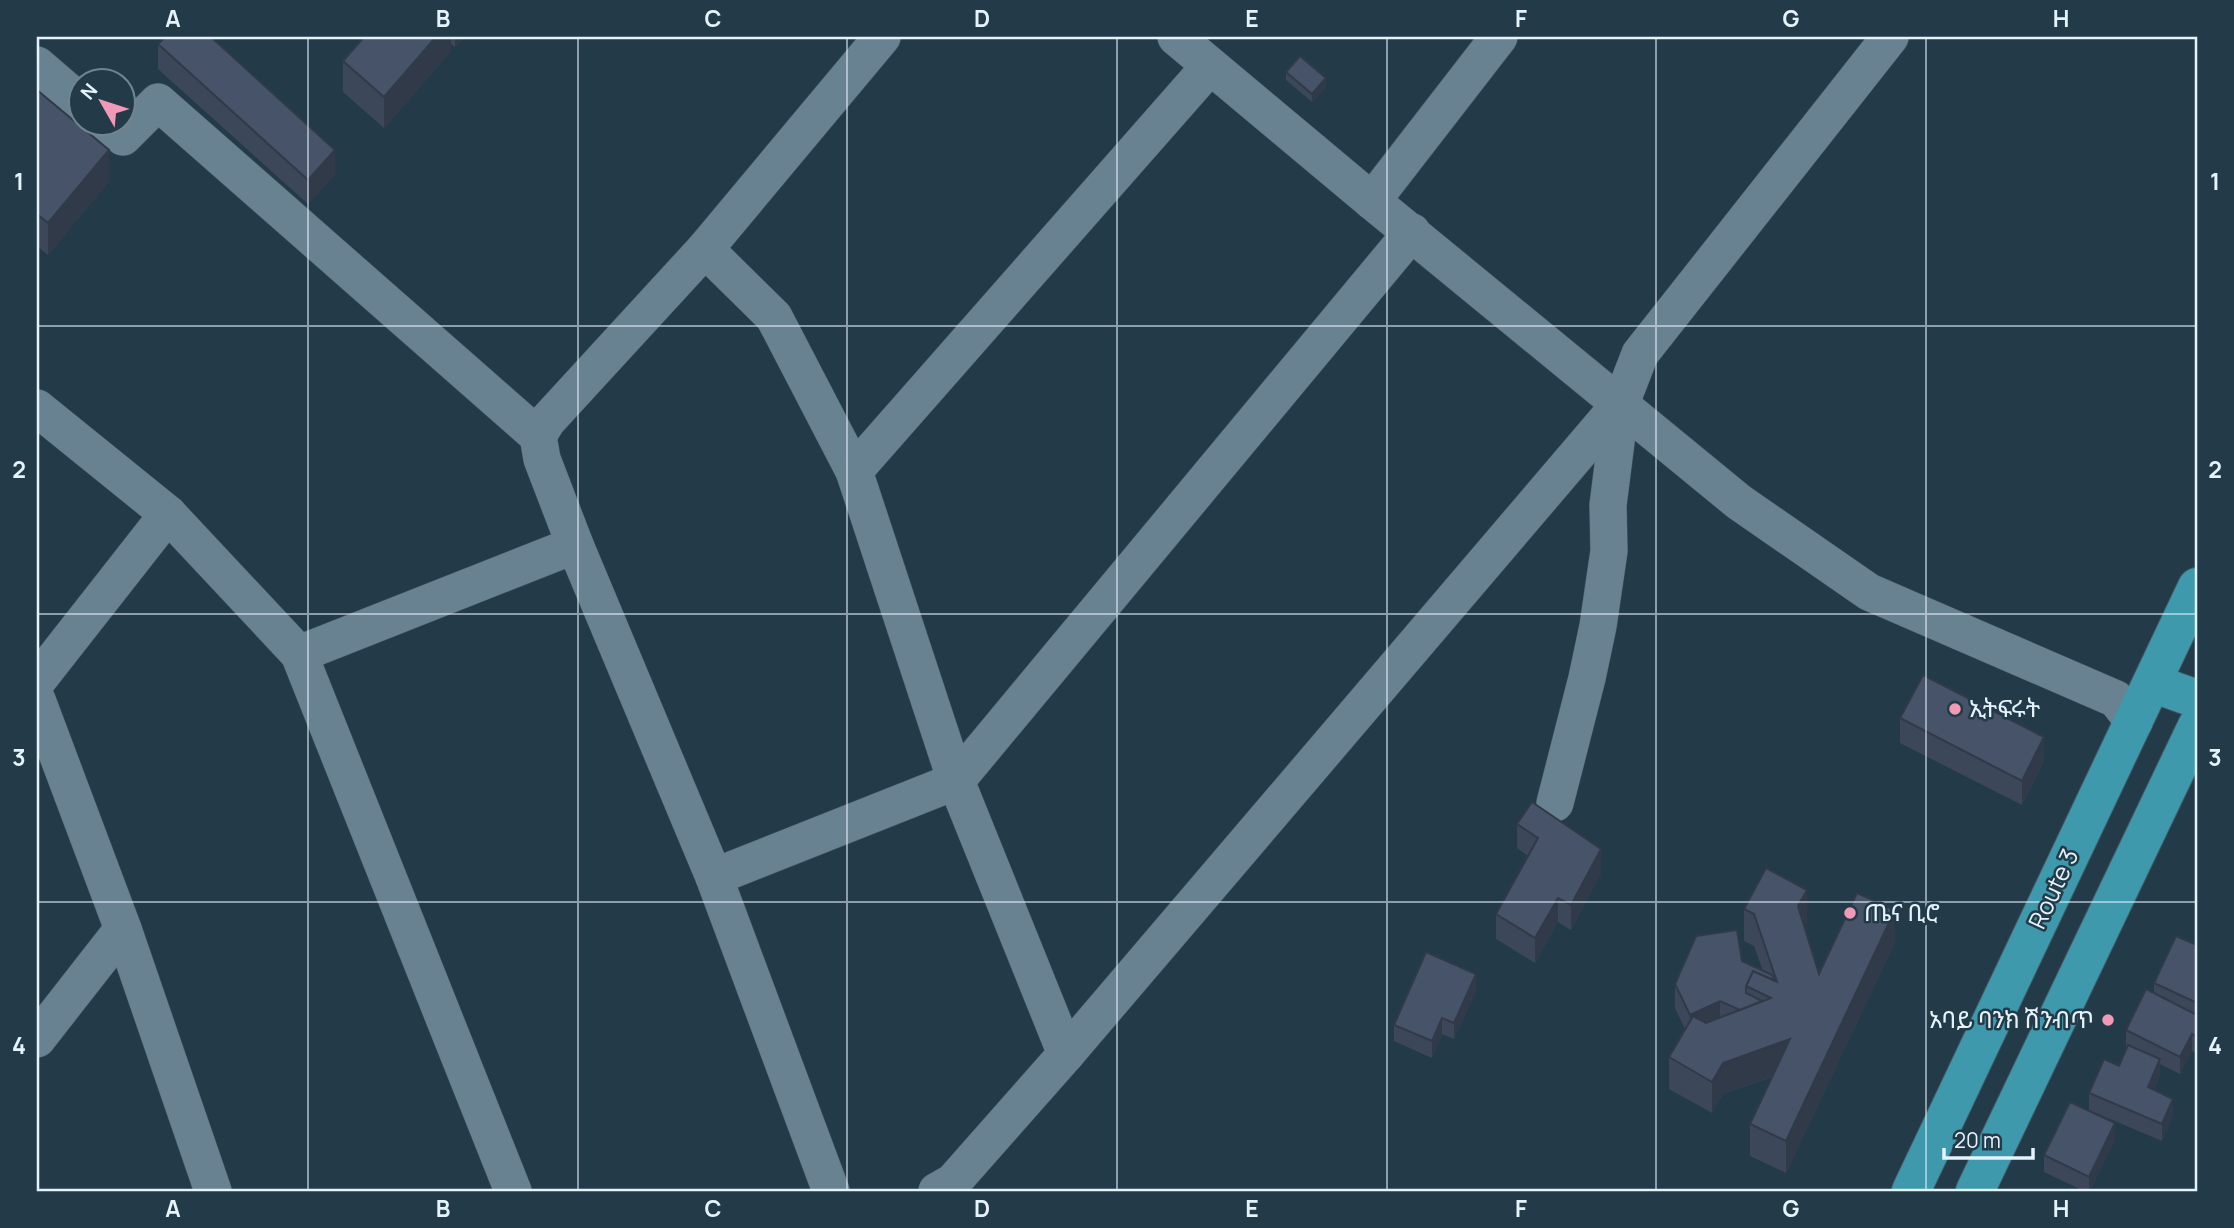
<svg xmlns="http://www.w3.org/2000/svg" width="2234" height="1228" viewBox="0 0 2234 1228" font-family="Manrope,'Noto Sans Ethiopic',sans-serif">
<style>
.lines{fill:none;stroke-linecap:round;stroke-linejoin:round}
.minor-casing{stroke:#435864;stroke-width:38}
.major-casing{stroke:#435864;stroke-width:40}
.minor{stroke:#688292;stroke-width:37}
.major{stroke:#3d99ab;stroke-width:38}
.wall{fill:#3c4759}
.shaded-wall{fill:#313a49}
.building{fill:#465368;stroke:#313a49;stroke-width:2}
.grid{fill:none;stroke:#e5f3fc;stroke-width:2;stroke-opacity:0.55}
.poi-dot{fill:#f09ab6;stroke:#233b49;stroke-width:2.5}
.labels{text-anchor:middle;stroke-width:5;stroke-linejoin:round;paint-order:stroke}
.poi-label{font-size:24px;fill:#e5f3fc;stroke:#233b49;text-anchor:start}
.street-label{font-size:24px;fill:#e5f3fc;stroke:#233b49}
.neatline{fill:none;stroke:#e5f3fc;stroke-width:2.5}
.grid-label{font-size:23px;text-anchor:middle;font-weight:bold;fill:#e5f3fc}
</style>
<rect width="100%" height="100%" fill="#233b49"/>
<g class="lines">
<g class="minor-casing">
<g id="minor">
<path d="M1176 37 1372 201 1739 502 1869 592 2116 699 2134 722"/>
<path d="M37 65 80 102"/>
<path d="M105 122 123 137 158 102 538 436 542 459 575 545 714 877 831 1191"/>
<path d="M1372 201 1499 37"/>
<path d="M705 249 774 317 854 471 956 781 1066 1054"/>
<path d="M37 408 168 514 299 654 513 1191"/>
<path d="M538 436 547 421 705 249 882 37"/>
<path d="M854 471 1210 66"/>
<path d="M299 654 575 545"/>
<path d="M37 681 168 514"/>
<path d="M37 700 123 929 213 1191"/>
<path d="M1555 803 1587 678 1598 626 1609 551 1608 505 1621 403 1640 354 1890 37"/>
<path d="M714 877 956 781 1412 232"/>
<path d="M37 1039 123 929"/>
<path d="M937 1191 953 1182 1066 1054 1621 403"/>
</g>
</g>
<g class="major-casing">
<g id="major">
<path d="M2152 683 2197 699"/>
<path d="M1911 1191 2197 587"/>
<path d="M1975 1191 2197 726"/>
</g>
</g>
<use href="#minor" class="minor"/>
<use href="#major" class="major"/>
</g>
<g class="wall">
<path d="M165 37H216L214 39 335 174 308 204 158 69V44Z"/>
<path d="M364 37H465L455 47 451 44V51L384 128 343 92V61Z"/>
<path d="M1286 72 1326 87 1312 102 1286 80Z"/>
<path d="M37 90 109 181 48 255 37 246Z"/>
<path d="M1900 718 2044 761 2022 805 1900 743Z"/>
<path d="M1517 824 1601 873 1571 930 1558 922 1535 963 1496 939V914L1528 856 1517 848Z"/>
<path d="M1744 909 1807 922 1804 927 1819 974 1895 942 1786 1173 1750 1156V1124L1772 1077 1723 1094 1712 1113 1669 1089V1057L1685 1029 1675 1008V984L1742 961 1763 971 1754 946 1744 941Z"/>
<path d="M2197 922V1054L2192 1051 2180 1074 2160 1064V1075L2154 1090 2173 1115 2162 1141 2089 1110V1093L2119 1066 2127 1048 2126 1047V1030L2154 993V983L2196 945V923Z"/>
<path d="M1476 991 1454 1039 1442 1034 1432 1058 1394 1041V1025Z"/>
<path d="M2115 1139 2090 1191H2084L2044 1172V1155Z"/>
</g>
<g class="shaded-wall">
<path d="M436 37H451V51L384 128V97Z"/>
<path d="M455 37H465L455 47Z"/>
<path d="M1326 78V87L1312 102V94Z"/>
<path d="M109 150V181L48 255V223Z"/>
<path d="M335 150V174L308 204V180Z"/>
<path d="M2044 737V761L2022 805V781Z"/>
<path d="M1601 849V873L1571 930V905Z"/>
<path d="M1807 890V922L1798 938V906Z"/>
<path d="M1558 898V922L1535 963V938Z"/>
<path d="M1895 910V942L1786 1173V1141Z"/>
<path d="M1476 974V991L1454 1039V1023Z"/>
<path d="M1720 1001V1025L1690 1040V1015Z"/>
<path d="M1442 1018V1034L1432 1058V1041Z"/>
<path d="M2192 1034V1051L2180 1074V1057Z"/>
<path d="M1790 1039V1070L1723 1094 1712 1113V1082L1723 1063Z"/>
<path d="M2160 1059V1075L2148 1104V1087Z"/>
<path d="M2173 1099V1115L2162 1141V1124Z"/>
<path d="M2115 1123V1139L2090 1191H2089V1177Z"/>
</g>
<g class="building">
<path d="M165 37H211L335 150 308 180 158 44Z"/>
<path d="M364 37H436L384 97 343 61Z"/>
<path d="M1300 56 1326 78 1312 94 1286 72Z"/>
<path d="M37 90 109 150 48 223 37 214Z"/>
<path d="M1923 675 2044 737 2022 781 1900 718Z"/>
<path d="M1532 802 1601 849 1571 905 1558 898 1535 938 1496 914 1538 838 1517 824Z"/>
<path d="M1766 868 1807 890 1798 906 1819 974 1857 893 1895 910 1786 1141 1750 1124 1790 1039 1723 1063 1712 1082 1669 1057 1693 1016 1706 1023 1771 998 1746 986 1753 971 1777 982 1754 914 1744 909Z"/>
<path d="M1737 930 1742 961 1772 975 1774 980 1753 971 1746 986V993L1762 1001 1740 1010 1720 1001 1690 1015 1675 984 1696 936Z"/>
<path d="M2176 936 2197 945V1003L2154 983Z"/>
<path d="M1426 952 1476 974 1454 1023 1442 1018 1432 1041 1394 1025Z"/>
<path d="M2146 989 2197 1015V1037L2192 1034 2180 1057 2126 1030Z"/>
<path d="M2128 1045 2160 1059 2148 1087 2173 1099 2162 1124 2089 1093 2104 1059 2119 1066Z"/>
<path d="M2070 1102 2115 1123 2089 1177 2044 1155Z"/>
</g>
<path class="grid" d="M308 37V1191M578 37V1191M847 37V1191M1117 37V1191M1387 37V1191M1656 37V1191M1926 37V1191M37 326H2197M37 614H2197M37 902H2197"/>
<g class="poi-dot">
<circle cx="1955" cy="709" r="7"/>
<circle cx="1850" cy="913" r="7"/>
<circle cx="2108" cy="1020" r="7"/>
</g>
<g class="labels">
<g class="poi-label">
<text x="1969" y="717">ኢትፍሩት</text>
<text x="1864" y="921">ጤና ቢሮ</text>
<text x="2094" y="1028" text-anchor="end">አባይ ባንክ ሽንብጥ</text>
</g>
<g class="street-label">
<text transform="translate(2054 889) rotate(-65)" y="8">Route 3</text>
</g>
</g>
<rect width="2234" height="1228" fill="none" stroke="#233b49" stroke-width="77"/>
<g transform="translate(102 102) rotate(309)"><circle r="33" fill="#233b49" stroke="#718591" stroke-width="2"/>
<path d="M0-5L12 26L0 18L-12 26Z" fill="#f09ab6"/>
<text y="-10" font-size="19" font-weight="bold" text-anchor="middle" fill="#e5f3fc">N</text>
</g>
<path d="M1944 1148v10h89v-10" fill="none" stroke="#e5f3fc" stroke-width="3.5"/>
<text x="1954" y="1148" font-size="21" fill="#e5f3fc" stroke="#233b49" stroke-width="5" paint-order="stroke">20 m</text>
<rect x="38" y="38" width="2158" height="1152" class="neatline"/>
<g class="grid-label">
<text x="173" y="27">A</text>
<text x="443" y="27">B</text>
<text x="713" y="27">C</text>
<text x="982" y="27">D</text>
<text x="1252" y="27">E</text>
<text x="1521" y="27">F</text>
<text x="1791" y="27">G</text>
<text x="2061" y="27">H</text>
<text x="19" y="190">1</text>
<text x="2215" y="190">1</text>
<text x="19" y="478">2</text>
<text x="2215" y="478">2</text>
<text x="19" y="766">3</text>
<text x="2215" y="766">3</text>
<text x="19" y="1054">4</text>
<text x="2215" y="1054">4</text>
<text x="173" y="1217">A</text>
<text x="443" y="1217">B</text>
<text x="713" y="1217">C</text>
<text x="982" y="1217">D</text>
<text x="1252" y="1217">E</text>
<text x="1521" y="1217">F</text>
<text x="1791" y="1217">G</text>
<text x="2061" y="1217">H</text>
</g>
</svg>
